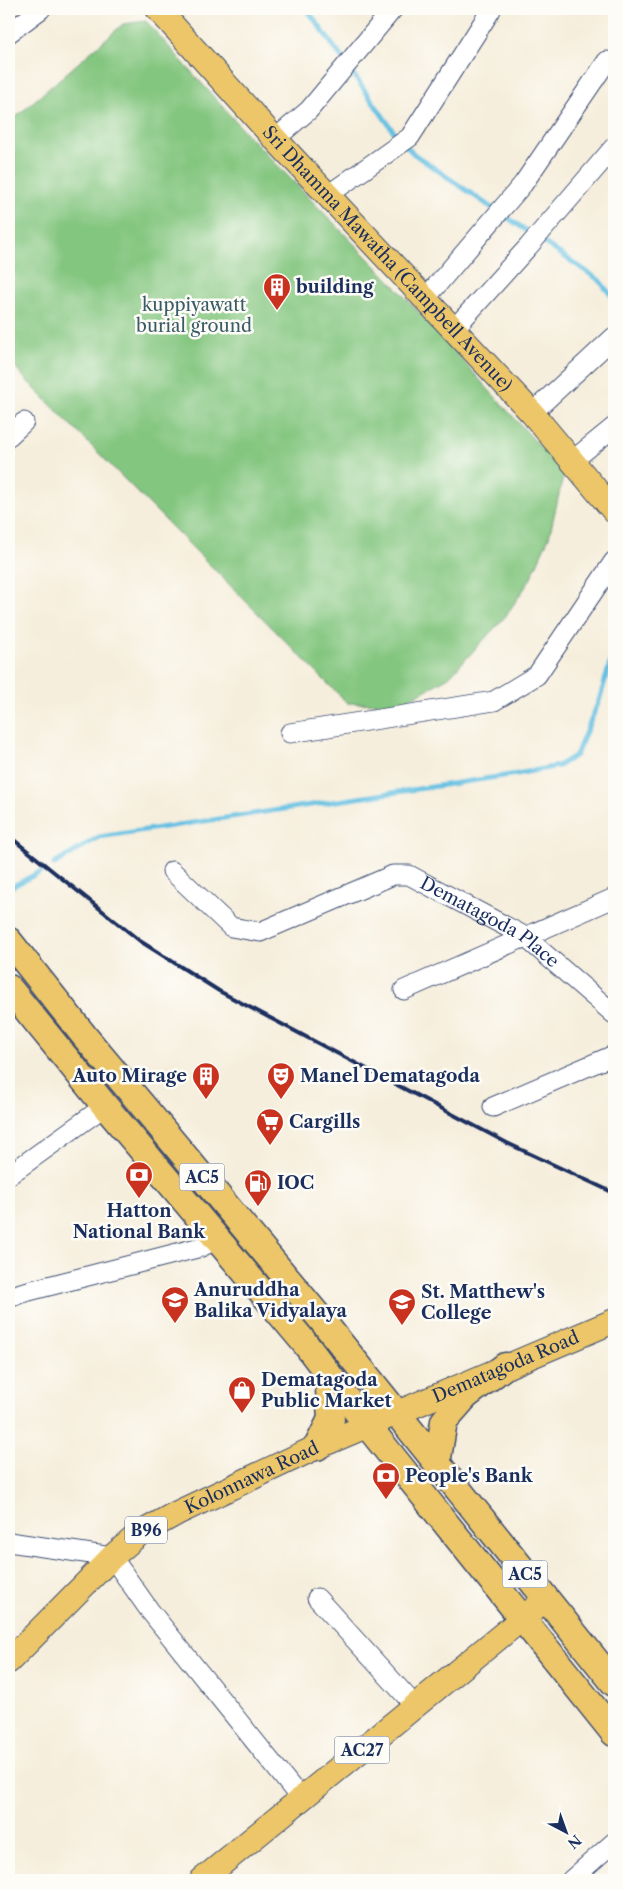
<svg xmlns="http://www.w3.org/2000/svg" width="623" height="1889" viewBox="0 0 623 1889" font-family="'Libre Caslon Text',serif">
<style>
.green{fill:#83c67f;stroke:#4f7a6e}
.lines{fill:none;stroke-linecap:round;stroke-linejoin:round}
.stream{stroke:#64c0e2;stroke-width:5}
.minor-casing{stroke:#3c4c71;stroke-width:21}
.major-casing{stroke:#3c4c71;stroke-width:26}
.highway-casing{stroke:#3c4c71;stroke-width:29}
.minor{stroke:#fff;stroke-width:19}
.major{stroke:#ecc669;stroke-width:24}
.highway{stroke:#ecc669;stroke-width:26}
.rail{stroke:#1b2f5e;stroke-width:4}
.labels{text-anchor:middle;stroke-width:5;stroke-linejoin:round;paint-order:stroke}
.shield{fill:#fdfcf7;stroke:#5f6c8c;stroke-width:1}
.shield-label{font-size:16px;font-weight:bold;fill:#1b2f5e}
.street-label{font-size:18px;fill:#1b2f5e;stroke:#fdfcf7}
.poi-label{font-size:18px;font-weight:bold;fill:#1b2f5e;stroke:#fdfcf7;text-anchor:start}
.park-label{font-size:18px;fill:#3a5c68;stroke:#fdfcf7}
</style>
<rect width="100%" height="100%" fill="#fdfcf7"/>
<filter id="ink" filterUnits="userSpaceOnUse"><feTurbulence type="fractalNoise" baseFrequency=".02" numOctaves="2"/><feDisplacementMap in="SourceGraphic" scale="10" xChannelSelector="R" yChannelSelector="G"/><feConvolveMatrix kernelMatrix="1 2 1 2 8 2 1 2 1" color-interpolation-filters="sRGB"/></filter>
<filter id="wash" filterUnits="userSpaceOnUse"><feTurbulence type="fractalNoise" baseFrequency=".0096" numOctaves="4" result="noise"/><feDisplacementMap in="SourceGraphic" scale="20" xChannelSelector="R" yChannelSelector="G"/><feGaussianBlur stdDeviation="1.12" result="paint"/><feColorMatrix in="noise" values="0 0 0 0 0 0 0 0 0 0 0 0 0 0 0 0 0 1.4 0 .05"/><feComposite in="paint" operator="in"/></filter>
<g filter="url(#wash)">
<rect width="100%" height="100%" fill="#f6eedc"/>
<path class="green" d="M146 21 246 133 394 285 564 473 549 537 530 580 505 617 449 677 401 704 347 703 27 381 9 359V123L123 24Z"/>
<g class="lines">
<g class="stream">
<path d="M307 9 344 61"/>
<path d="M349 68 399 139"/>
<path d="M405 145 414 154 495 210"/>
<path d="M502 214 533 235"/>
<path d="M540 240 599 280 614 299"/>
<path d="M54 864 99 837 517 774 558 766 576 755 599 701 614 650"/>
<path d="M9 888 44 870"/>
</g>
</g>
</g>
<g filter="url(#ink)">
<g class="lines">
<g class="minor-casing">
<g id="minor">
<path d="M9 33 41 9"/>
<path d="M275 139 309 110 393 9"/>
<path d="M328 195 410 137 491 10"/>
<path d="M425 299 523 184 607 61"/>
<path d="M453 330 528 247 614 147"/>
<path d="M532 413 614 337"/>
<path d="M9 436 24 422"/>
<path d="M572 461 614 427"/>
<path d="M290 733 494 701 537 675 614 561"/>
<path id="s1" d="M172 871 231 927 260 932 393 875H409L524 936 614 1014"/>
<path d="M404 990 614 898"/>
<path d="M493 1107 614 1055"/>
<path d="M9 1175 105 1106"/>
<path d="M9 1298 21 1293 201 1247 218 1239"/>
<path d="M9 1542 112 1557 150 1611 301 1799"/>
<path d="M317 1598 416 1707"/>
<path d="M571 1880 614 1842"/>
</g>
</g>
<g class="major-casing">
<g id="major">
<path id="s2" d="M158 9 275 139 532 413 614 511"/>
<path id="s3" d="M9 1661 112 1557 139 1534 177 1513 317 1447 614 1321"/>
<path d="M202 1880 546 1599"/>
</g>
</g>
<g class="highway-casing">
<g id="highway">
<path d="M9 941 86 1038 325 1324 614 1683"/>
<path d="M9 988 105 1106 304 1342 367 1425 614 1733"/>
<path d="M317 1447 331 1419 328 1374"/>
<path d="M437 1464 444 1421 466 1396 505 1366"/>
</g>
</g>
<use href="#minor" class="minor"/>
<use href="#major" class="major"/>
<use href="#highway" class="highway"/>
<path class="rail" d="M9 836 140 941 219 991 507 1143 614 1193"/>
</g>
</g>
<defs>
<g id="building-pin" transform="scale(1.4375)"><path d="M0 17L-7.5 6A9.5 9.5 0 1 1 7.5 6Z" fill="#c8321e" stroke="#fdfcf7"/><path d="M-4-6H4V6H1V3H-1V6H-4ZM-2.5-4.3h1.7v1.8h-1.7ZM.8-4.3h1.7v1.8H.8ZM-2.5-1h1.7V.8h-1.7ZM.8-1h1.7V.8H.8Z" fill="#fff"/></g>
<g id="theatre-pin" transform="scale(1.4375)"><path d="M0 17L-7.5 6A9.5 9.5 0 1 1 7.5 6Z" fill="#c8321e" stroke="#fdfcf7"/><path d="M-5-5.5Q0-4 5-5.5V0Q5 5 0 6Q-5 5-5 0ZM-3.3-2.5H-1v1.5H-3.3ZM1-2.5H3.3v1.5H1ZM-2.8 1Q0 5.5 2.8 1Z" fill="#fff"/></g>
<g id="supermarket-pin" transform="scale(1.4375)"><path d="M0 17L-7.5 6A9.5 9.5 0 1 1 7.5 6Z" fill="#c8321e" stroke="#fdfcf7"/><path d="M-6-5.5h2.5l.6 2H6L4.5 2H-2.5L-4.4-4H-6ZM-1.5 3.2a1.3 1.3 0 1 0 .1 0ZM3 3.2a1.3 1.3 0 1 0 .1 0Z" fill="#fff"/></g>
<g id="bank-pin" transform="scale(1.4375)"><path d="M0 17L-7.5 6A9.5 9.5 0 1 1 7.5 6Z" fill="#c8321e" stroke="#fdfcf7"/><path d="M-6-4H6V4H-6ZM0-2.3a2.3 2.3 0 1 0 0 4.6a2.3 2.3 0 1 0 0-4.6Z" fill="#fff"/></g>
<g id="fuel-pin" transform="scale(1.4375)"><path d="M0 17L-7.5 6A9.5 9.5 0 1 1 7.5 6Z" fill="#c8321e" stroke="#fdfcf7"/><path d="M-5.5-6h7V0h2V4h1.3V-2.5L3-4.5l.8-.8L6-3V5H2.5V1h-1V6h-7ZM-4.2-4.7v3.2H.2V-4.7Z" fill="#fff"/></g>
<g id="school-pin" transform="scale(1.4375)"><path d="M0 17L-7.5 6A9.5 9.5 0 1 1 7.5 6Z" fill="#c8321e" stroke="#fdfcf7"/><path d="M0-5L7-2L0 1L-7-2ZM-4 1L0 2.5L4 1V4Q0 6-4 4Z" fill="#fff"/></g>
<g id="shop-pin" transform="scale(1.4375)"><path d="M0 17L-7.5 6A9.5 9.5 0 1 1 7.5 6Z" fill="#c8321e" stroke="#fdfcf7"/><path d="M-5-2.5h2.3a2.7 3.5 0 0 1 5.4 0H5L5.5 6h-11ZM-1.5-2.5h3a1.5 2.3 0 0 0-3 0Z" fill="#fff"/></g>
</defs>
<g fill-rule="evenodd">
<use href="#building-pin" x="277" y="287"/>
<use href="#building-pin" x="206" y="1076"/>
<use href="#theatre-pin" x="281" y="1076"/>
<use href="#supermarket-pin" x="270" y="1122"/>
<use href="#bank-pin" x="139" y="1175"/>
<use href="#fuel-pin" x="258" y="1183"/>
<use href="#school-pin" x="175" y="1300"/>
<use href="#school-pin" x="402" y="1302"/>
<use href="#shop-pin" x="242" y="1390"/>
<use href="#bank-pin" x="386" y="1476"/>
</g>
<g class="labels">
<g class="shield">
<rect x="179.5" y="1163.5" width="45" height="27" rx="4"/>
<rect x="125" y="1516.5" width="42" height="27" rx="4"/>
<rect x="502.5" y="1560.5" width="45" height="27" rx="4"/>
<rect x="334.5" y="1736.5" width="55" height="27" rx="4"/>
</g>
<g class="shield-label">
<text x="202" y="1183">AC5</text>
<text x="146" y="1536">B96</text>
<text x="525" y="1580">AC5</text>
<text x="362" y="1756">AC27</text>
</g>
<g class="street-label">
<text dy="6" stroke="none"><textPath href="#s2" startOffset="339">Sri Dhamma Mawatha (Campbell Avenue)</textPath></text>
<text dy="6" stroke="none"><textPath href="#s1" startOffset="365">Dematagoda Place</textPath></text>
<text dy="6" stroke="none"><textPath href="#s3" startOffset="585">Dematagoda Road</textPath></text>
<text dy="6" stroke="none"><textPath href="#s3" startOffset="308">Kolonnawa Road</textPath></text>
</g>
<g class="poi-label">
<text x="296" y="293">building</text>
<text x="187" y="1082" text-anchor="end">Auto Mirage</text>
<text x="300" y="1082">Manel Dematagoda</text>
<text x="289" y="1128">Cargills</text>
<text x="277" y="1189">IOC</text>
<text x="139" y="1217" text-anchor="middle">Hatton<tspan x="139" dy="21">National Bank</tspan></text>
<text x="194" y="1296">Anuruddha<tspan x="194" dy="21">Balika Vidyalaya</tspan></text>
<text x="421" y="1298">St. Matthew's<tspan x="421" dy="21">College</tspan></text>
<text x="261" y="1386">Dematagoda<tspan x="261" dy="21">Public Market</tspan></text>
<text x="405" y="1482">People's Bank</text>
</g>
<g class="park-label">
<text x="194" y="311">kuppiyawatt<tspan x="194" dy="21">burial ground</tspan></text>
</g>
</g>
<rect width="623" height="1889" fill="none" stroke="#fdfcf7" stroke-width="30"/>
<g transform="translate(566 1832) rotate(139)" stroke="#fdfcf7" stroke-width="4" paint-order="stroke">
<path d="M0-4L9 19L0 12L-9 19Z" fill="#1b2f5e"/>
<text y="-8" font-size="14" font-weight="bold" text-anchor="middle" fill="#1b2f5e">N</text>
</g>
</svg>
